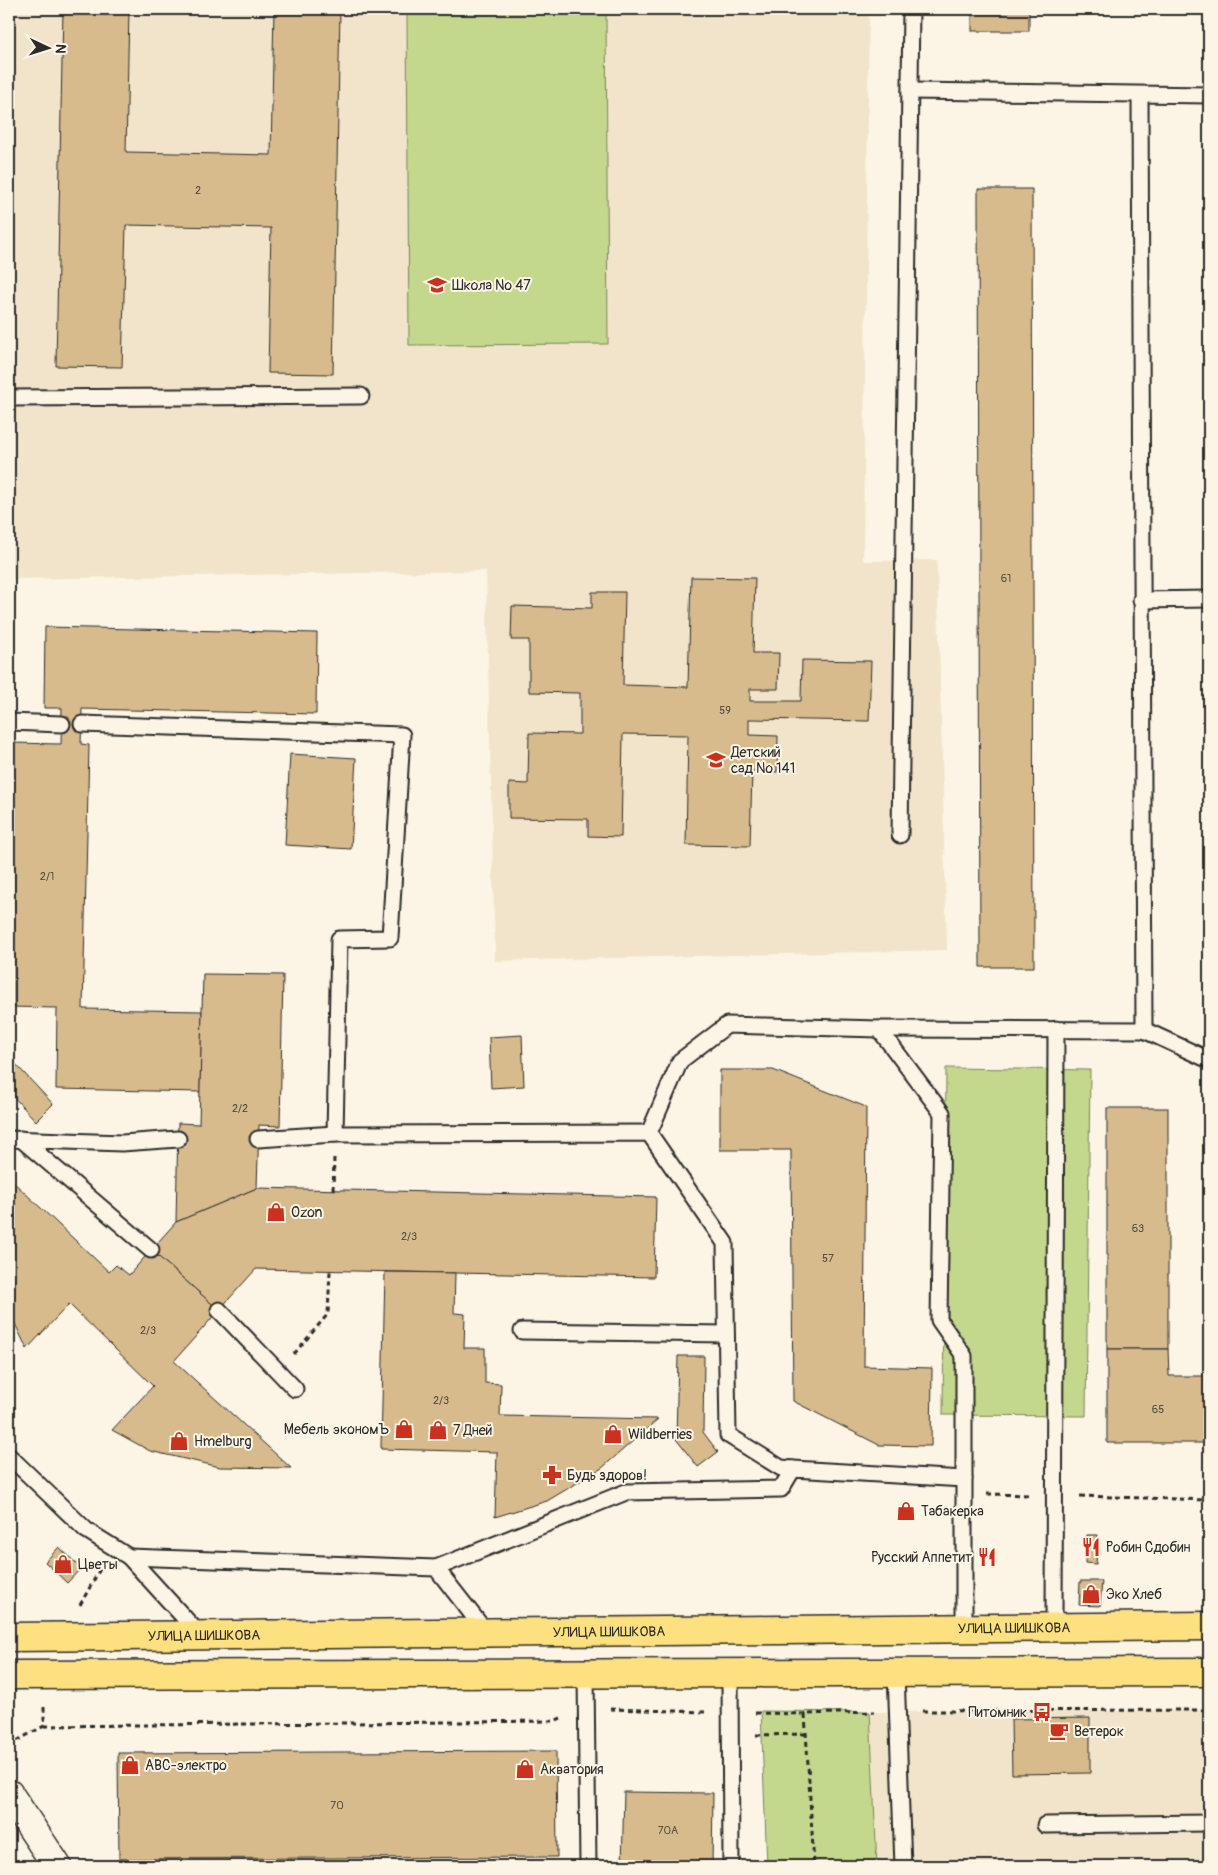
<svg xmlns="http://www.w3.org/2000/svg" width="1218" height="1875" viewBox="0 0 1218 1875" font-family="Pangolin,sans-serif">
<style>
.built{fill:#f1e4ca}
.green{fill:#c4d88d;stroke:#78825c}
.building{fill:#d7bb8c;stroke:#2b2b2b}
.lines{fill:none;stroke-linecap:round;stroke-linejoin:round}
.service-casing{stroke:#2b2b2b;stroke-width:19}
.minor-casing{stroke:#2b2b2b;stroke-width:31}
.primary-casing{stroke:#2b2b2b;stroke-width:31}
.path{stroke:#2b2b2b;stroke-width:3;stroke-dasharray:5 4;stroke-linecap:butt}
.service{stroke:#fcf5e5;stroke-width:15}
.minor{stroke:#fcf5e5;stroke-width:28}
.primary{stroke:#fde080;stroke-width:28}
.labels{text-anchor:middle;stroke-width:4;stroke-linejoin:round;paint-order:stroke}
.number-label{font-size:11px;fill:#564f43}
.poi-label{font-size:14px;fill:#2b2b2b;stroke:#fcf5e5;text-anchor:start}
.street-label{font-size:14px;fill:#2b2b2b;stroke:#fcf5e5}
</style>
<rect width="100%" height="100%" fill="#fcf5e5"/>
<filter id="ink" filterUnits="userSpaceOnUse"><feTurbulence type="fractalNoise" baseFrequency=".02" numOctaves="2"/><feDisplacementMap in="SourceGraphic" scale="10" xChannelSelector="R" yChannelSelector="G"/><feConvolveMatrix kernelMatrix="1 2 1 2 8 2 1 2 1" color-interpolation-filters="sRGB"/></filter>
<g filter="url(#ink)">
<g class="built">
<path d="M9 9H869L863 561 937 560 947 950 495 961 486 571 9 579Z"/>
<path d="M1209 1710V1866H877L870 1712Z"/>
</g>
<g class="green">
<path d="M407 9H606L608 344 409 345Z"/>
<path d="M946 1068 1090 1070 1086 1416 943 1415Z"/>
<path d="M761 1711 870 1712 877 1866H767Z"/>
</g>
<g class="building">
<path d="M63 9H129L126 152 271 155 274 9H340L333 374 268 373 271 228 126 225 122 367 56 366Z"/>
<rect x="972" y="9" width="57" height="22"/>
<path d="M978 189H1032L1034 967H980Z"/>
<path d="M691 577 755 578 753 653H779L778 689H750V701H801L802 660 871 661 869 721 749 719V735L778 736 777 772 752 771 750 846 686 845 688 735 623 734 621 837 588 836V819L509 818V783L528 784 529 733 580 734V693L529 692V640H511L512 606 592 608V592H625L623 685 688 687Z"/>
<path d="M45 627 317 633 316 714 82 709 81 744 89 745 83 1009 202 1011 200 1092 56 1089 57 1008 9 1007V743L61 744 62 708H44Z"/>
<path d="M1208 688H1209V754H1207Z"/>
<path d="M290 754 356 758 351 849 285 845Z"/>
<path d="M203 974 283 975 280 1126 259 1125 257 1188 176 1222 178 1123 199 1124Z"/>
<path d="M522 1035 524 1086 491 1088 489 1037Z"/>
<path d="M9 1057 53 1104 36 1121 9 1092Z"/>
<path d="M720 1070H773L866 1107 864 1366 932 1368 931 1446 879 1445 793 1401 791 1150H720Z"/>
<rect x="1107" y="1108" width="61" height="241"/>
<path d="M9 1178 109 1272 116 1265 129 1275 151 1250 219 1310 174 1361 291 1468 220 1467 150 1451 112 1430 153 1386 69 1304 27 1349 9 1311Z"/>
<path d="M257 1188 656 1197 654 1277 256 1269 219 1310 151 1250 176 1222Z"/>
<path d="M385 1272 455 1273 454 1313 465 1314 464 1348H485V1383L501 1384 500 1416 658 1419 602 1468 547 1501 495 1517 497 1452 381 1449Z"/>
<path d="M1107 1349H1168L1169 1376H1209V1443H1107Z"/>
<path d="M678 1356H704L703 1432 718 1452 698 1467 676 1439Z"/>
<path d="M1087 1535H1098L1096 1564 1085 1563Z"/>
<path d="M59 1547 81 1568 67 1583 45 1562Z"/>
<path d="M1080 1581H1102L1100 1606 1079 1605Z"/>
<path d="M1090 1718V1773L1012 1774 1011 1719Z"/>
<path d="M556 1751 557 1857 119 1859 118 1753Z"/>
<path d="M624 1792 713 1793 712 1866H622Z"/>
</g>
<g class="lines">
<g class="service-casing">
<g id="service">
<path d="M910 91 1209 95"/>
<path d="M9 398 361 396"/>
<path d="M1141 600 1209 599"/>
<path d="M9 722 62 724"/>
<path d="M82 724 402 735 390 938 339 939 335 1134 649 1133 725 1243 728 1435 781 1468 793 1469"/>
<path d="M900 835 911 9"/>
<path d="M879 1029 1144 1030 1140 95"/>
<path d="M1144 1030 1209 1060"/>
<path d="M649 1133 680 1061 727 1025 879 1029 942 1113 939 1320 964 1356V1628"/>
<path d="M9 1139 122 1143 178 1139"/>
<path d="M21 1139 151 1250"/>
<path d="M258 1139 335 1134"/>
<path d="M219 1310 295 1389"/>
<path d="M522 1331 726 1334"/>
<path d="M9 1456 86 1530 129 1557 200 1635"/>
<path d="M129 1557 436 1568 486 1632"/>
<path d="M436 1568 626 1492 781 1489 793 1469 964 1479"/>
<path d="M1054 1627 1056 1029"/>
<path d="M730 1673 731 1866"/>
<path d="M896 1673 903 1866"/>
<path d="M586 1674 588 1866"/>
<path d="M1045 1825 1209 1823"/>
</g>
</g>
<g class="minor-casing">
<path id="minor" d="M9 1794 57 1866"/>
</g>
<g class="primary-casing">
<g id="primary">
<path id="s1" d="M9 1637 1209 1626"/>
<path d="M9 1675 1209 1672"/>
</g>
</g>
<g class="path">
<path d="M333 1190 334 1158"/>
<path d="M294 1354 328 1314 330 1271"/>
<path d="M987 1494 1031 1495"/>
<path d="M1080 1496 1209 1500"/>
<path d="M80 1605 100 1569"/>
<path d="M610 1709 706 1712"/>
<path d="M922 1711 1209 1710"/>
<path d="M755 1713 805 1714 874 1712"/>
<path d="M805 1714 814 1866"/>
<path d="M44 1726 554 1721 561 1718"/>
<path d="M756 1735 807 1734"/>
<path d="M9 1745 44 1726V1707"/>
</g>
<use href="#service" class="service"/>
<use href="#minor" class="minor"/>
<use href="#primary" class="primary"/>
</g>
</g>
<defs>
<g id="school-bare" transform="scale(1.5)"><path d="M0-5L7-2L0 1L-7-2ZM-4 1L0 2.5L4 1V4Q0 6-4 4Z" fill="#c8321e" stroke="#fcf5e5" stroke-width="2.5" paint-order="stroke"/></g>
<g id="shop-bare" transform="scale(1.5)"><path d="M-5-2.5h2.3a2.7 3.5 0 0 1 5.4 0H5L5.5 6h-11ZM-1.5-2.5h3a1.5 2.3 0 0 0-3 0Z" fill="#c8321e" stroke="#fcf5e5" stroke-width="2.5" paint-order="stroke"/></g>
<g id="pharmacy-bare" transform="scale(1.5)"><path d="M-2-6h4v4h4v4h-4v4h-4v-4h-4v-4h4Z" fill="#c8321e" stroke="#fcf5e5" stroke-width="2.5" paint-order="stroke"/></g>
<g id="restaurant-bare" transform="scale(1.5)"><path d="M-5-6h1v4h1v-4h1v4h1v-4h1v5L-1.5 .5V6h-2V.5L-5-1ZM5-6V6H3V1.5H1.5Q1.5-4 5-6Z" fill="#c8321e" stroke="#fcf5e5" stroke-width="2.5" paint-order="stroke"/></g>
<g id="bus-bare" transform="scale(1.5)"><path d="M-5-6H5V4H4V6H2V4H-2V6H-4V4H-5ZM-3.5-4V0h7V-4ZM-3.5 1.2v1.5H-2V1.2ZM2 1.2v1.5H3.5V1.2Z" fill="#c8321e" stroke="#fcf5e5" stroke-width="2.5" paint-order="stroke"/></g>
<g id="cafe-bare" transform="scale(1.5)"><path d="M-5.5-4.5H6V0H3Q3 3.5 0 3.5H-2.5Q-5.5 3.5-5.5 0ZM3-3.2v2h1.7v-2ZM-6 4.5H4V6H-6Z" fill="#c8321e" stroke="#fcf5e5" stroke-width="2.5" paint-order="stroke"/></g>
</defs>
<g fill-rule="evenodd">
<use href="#school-bare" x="437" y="285"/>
<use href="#school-bare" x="716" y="760"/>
<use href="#shop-bare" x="276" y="1212"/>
<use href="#shop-bare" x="404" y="1429"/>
<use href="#shop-bare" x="438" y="1430"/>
<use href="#shop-bare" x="613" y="1434"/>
<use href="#shop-bare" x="179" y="1441"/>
<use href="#pharmacy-bare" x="552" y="1475"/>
<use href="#shop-bare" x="906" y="1511"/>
<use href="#restaurant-bare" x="1091" y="1547"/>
<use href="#restaurant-bare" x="987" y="1557"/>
<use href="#shop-bare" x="63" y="1564"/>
<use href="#shop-bare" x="1091" y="1594"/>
<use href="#bus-bare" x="1042" y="1712"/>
<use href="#cafe-bare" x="1059" y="1731"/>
<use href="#shop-bare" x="130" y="1765"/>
<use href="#shop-bare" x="525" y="1769"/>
</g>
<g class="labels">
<g class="number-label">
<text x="198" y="194">2</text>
<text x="1006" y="582">61</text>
<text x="725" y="714">59</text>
<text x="47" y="880">2/1</text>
<text x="240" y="1112">2/2</text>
<text x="1138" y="1232">63</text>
<text x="409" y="1240">2/3</text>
<text x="828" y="1262">57</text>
<text x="148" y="1334">2/3</text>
<text x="441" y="1404">2/3</text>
<text x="1158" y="1413">65</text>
<text x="337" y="1809">70</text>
<text x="668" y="1834">70А</text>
</g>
<g class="poi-label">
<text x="452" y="290">Школа № 47</text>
<text x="731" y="757">Детский<tspan x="731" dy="16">сад № 141</tspan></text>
<text x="291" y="1217">Ozon</text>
<text x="389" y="1434" text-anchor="end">Мебель экономЪ</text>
<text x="453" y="1435">7 Дней</text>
<text x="628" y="1439">Wildberries</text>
<text x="194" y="1446">Hmelburg</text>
<text x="567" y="1480">Будь здоров!</text>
<text x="921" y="1516">Табакерка</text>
<text x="1106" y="1552">Робин Сдобин</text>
<text x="972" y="1562" text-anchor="end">Русский Аппетит</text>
<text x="78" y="1569">Цветы</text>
<text x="1106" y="1599">Эко Хлеб</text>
<text x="1027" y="1717" text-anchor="end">Питомник</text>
<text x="1074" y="1736">Ветерок</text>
<text x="145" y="1770">АВС-электро</text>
<text x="540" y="1774">Акватория</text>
</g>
<g class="street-label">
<text dy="5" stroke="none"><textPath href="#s1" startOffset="1005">УЛИЦА ШИШКОВА</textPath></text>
<text dy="5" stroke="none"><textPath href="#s1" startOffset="600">УЛИЦА ШИШКОВА</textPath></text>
<text dy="5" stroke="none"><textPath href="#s1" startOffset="195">УЛИЦА ШИШКОВА</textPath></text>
</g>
</g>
<rect width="1218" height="1875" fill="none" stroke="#fcf5e5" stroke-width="30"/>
<rect x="15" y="15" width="1188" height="1845" fill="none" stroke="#2b2b2b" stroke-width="2" filter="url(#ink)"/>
<g transform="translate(48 48) rotate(94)" stroke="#fcf5e5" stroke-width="4" paint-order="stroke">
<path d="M0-4L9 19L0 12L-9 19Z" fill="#2b2b2b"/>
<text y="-8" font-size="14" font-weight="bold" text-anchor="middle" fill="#2b2b2b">N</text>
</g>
</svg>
